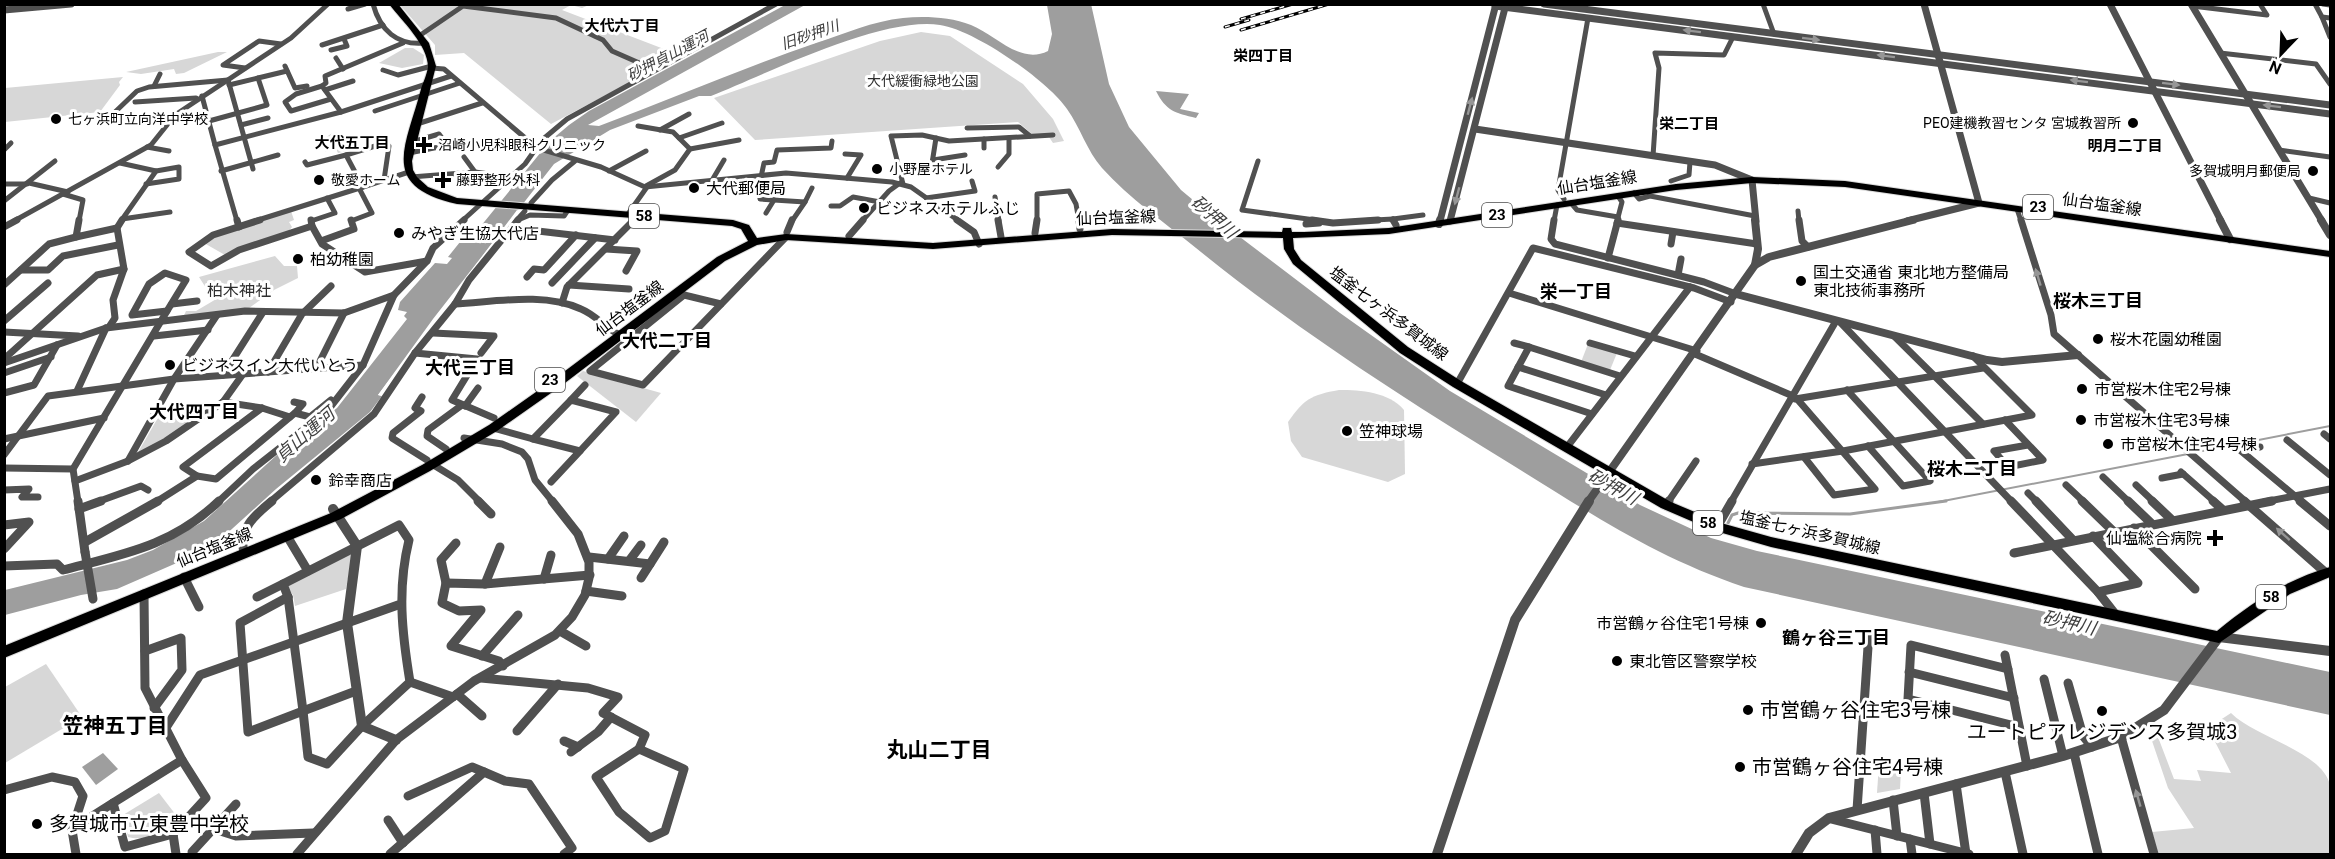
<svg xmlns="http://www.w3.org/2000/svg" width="2335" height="859" viewBox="0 0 2335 859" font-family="Roboto,'Noto Sans JP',sans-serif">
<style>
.green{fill:#d7d7d7}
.water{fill:#9e9e9e}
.pier{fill:#fff}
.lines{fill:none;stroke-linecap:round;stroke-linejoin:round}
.stream-far1{stroke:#9e9e9e;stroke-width:2}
.stream{stroke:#9e9e9e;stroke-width:3}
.primary-casing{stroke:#dbdbdb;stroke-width:2}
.minor-far2{stroke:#505050;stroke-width:5}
.minor-far1{stroke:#505050;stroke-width:7}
.minor{stroke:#505050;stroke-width:9}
.tertiary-far2{stroke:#505050;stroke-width:7}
.tertiary-far1{stroke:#505050;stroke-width:8}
.tertiary{stroke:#505050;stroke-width:10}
.primary{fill:#000;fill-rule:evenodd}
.rail-casing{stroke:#000;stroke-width:3}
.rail{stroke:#fff;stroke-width:1.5;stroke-dasharray:5;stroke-linecap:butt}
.minor-bridge{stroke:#505050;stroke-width:9}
.oneway{fill:#969696}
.poi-dot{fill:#000;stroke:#fff;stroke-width:2}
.labels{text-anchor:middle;stroke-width:6;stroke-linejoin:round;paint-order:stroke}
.far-park-label{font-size:14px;fill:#2e2e2e;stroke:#fff}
.far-poi-label{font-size:14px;fill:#000;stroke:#fff;text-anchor:start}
.far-neighbourhood-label{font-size:15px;font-weight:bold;fill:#000;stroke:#fff}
.far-water-label{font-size:15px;font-style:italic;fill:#3f3f3f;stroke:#fff}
.shield{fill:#fff;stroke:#4c4c4c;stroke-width:1.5}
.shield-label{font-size:15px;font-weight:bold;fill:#000}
.street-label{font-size:16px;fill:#000;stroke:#fff}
.poi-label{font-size:16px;fill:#000;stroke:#fff;text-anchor:start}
.park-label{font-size:16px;fill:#2e2e2e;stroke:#fff}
.water-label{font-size:18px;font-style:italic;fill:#3f3f3f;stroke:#fff}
.neighbourhood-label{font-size:18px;font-weight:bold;fill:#000;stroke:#fff}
.near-poi-label{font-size:20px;fill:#000;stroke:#fff;text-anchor:start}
.near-neighbourhood-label{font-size:21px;font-weight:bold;fill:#000;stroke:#fff}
</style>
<rect width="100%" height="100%" fill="#fff"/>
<g class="green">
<path d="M400 5H589L582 8 571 5 562 10 677 54 659 67 551 124 464 53 435 55V45Z"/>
<path d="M921 32 950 36 1023 84 1053 119 1064 141 1053 143 1047 134H1032L1018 122 755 140 714 98 880 41Z"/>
<path d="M405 48H413L424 55 423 64 402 68 379 63Z"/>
<path d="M218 52H227L184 73 176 74 174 69 141 74 126 72Z"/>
<path d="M123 77 119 82 120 85 100 112 5 122V88Z"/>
<path d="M334 132 356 139 359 142 345 147 347 151 338 153 336 149 326 152 320 141Z"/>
<path d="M291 211 294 220 289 222 292 227 287 233 225 255 204 243 215 235Z"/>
<path d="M275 256 284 266H297L298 278 274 290 245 311 182 320 186 311H196L218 298 206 288 199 277Z"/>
<path d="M1588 344 1617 353 1610 370 1581 362Z"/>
<path d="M583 371 661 393 636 422 577 376Z"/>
<path d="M1339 390C1361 390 1389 392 1404 410L1405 474 1388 482 1302 457 1291 441 1288 422C1304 399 1311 395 1339 390Z"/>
<path d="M204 413 153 448 137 454 159 416Z"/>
<path d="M349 553 352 556 346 589 295 606 293 595 286 587 290 582Z"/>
<path d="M46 664 82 717 5 763V687Z"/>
<path d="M2231 713C2256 738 2322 751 2330 785 2335 800 2330 837 2330 854H2158L2152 832 2194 828 2168 788 2151 738 2158 737 2174 779 2201 781 2197 770 2231 773 2208 728Z"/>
<path d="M1879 763 1901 771 1900 789 1877 793Z"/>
<path d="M159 793 179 819C168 832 145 842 128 837L123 815Z"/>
</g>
<g class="water">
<path d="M1091 4 1109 84 1129 127 1181 190 1211 215 1340 313 1450 391 1640 505 1711 538 1757 551 2330 672V715L1744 587C1655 557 1592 514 1514 466 1404 399 1296 329 1196 248 1165 223 1129 198 1102 168 1087 151 1080 127 1067 109 1048 81 975 30 940 25 883 16 768 73 711 96H699L610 130 554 164 433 319 378 395 382 396 370 412 276 489 211 548 117 589 81 595 5 615V590L127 560 153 550 204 521 278 454 337 408 407 319 404 316 407 312 398 310 400 302 435 263 447 264 452 258 448 257 460 242 467 243 550 141 569 125 589 111 785 5H805L588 125 599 126C671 99 743 68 816 43 844 34 873 21 903 18 925 16 950 17 971 25 996 35 1020 65 1048 51L1052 34 1047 5Z"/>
<path d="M1156 91 1189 94 1180 109 1199 113 1196 118C1175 113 1166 111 1156 91Z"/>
<path d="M103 753 118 769 96 785 82 767Z"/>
</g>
<path class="pier" d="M517 210 523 212 435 321 382 396 378 395Z"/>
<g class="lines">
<g class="stream-far1">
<path d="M2197 452 2330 426"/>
<path d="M1938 502 2188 454"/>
</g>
<path class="stream" d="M1728 523 1732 515 1738 513 1850 514 1946 501"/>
<g class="primary-casing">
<path id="primary" d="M389 4H398L429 43 436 66 412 161 413 170 417 177 428 187 457 198 733 220 749 225 757 238 786 234 933 243 1112 229 1282 232 1283 228H1291L1292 232H1304L1389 228 1676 184 1752 177 1845 181 2330 251V257L1845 187 1752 183 1676 190 1389 234 1293 238 1294 249 1301 260 1408 347 1461 381 1671 502 1721 523 1771 537 2217 631C2252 602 2286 580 2330 567V577L2290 594 2219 643 1771 547 1712 530 1661 508 1453 387 1400 353 1293 264 1284 249 1283 238 1112 235 933 249 786 240 757 245 725 261 561 386 497 431 430 471 341 519 4 658V646L331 513 422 465 489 425 553 380 717 257 748 241 741 229 732 226 457 204C378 186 406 147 421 89 423 83 427 74 428 67 428 45 402 21 389 4Z"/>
</g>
<g class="minor-far2">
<path d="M373 4C380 30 397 46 425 43"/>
<path d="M1763 4 1774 34"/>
<path d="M2315 4 2322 17 2330 18"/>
<path d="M2323 4 2330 5"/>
<path d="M2192 6 2267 15 2260 4"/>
<path d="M348 9 365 4"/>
<path d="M2322 17 2330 37"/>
<path d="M419 36 463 6 556 18 603 40 612 51 653 69"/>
<path d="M322 45 383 25"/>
<path d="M331 50 347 46 344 39"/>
<path d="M2220 53 2316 64 2330 84"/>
<path d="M336 58 343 69"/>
<path d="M285 66 295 88 307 86"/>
<path d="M245 68 223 65 259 41 281 44"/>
<path d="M431 68 444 69 537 148 601 167 645 187 786 173 892 182 911 187 959 221"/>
<path d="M383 70 398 75 432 66"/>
<path d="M229 85 258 78"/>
<path d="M154 86 160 74"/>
<path d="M322 86 296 94 285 102 291 111 331 99"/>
<path d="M325 90 353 81"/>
<path d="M202 96 215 145"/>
<path d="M135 102 196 98"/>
<path d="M375 111 460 83"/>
<path d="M341 112 322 86 326 83 325 76 403 43"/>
<path d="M114 113 137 91 149 87 228 80 253 169"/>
<path d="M209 121 267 105 258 78 287 71"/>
<path d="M417 124 482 103"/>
<path d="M241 125 268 118"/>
<path d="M638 126 673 132 690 149 675 170 646 186"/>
<path d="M967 128 1019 127 1030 136"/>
<path d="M660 130 689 114"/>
<path d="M679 138 722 123"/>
<path d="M984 139V148"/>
<path d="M147 147 169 151"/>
<path d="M690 149 739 140"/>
<path d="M4 150 11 143"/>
<path d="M2279 150 2330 157"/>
<path d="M409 153 439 147 445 142 439 134 412 142"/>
<path d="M845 154 861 155 847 178"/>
<path d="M1653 156 1659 68 1655 53 1724 55 1733 37"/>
<path d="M464 157 475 172"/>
<path d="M933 160 965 155"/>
<path d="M1258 161 1242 210 1322 221"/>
<path d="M305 162 307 165 346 155"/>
<path d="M120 163 156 171 121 221"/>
<path d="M998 167 1009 154V138"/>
<path d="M221 171 278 155"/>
<path d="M609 171 646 151"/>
<path d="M901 174 931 170 936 138"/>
<path d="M411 177 475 172 512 177"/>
<path d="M759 177 760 199 805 202 812 188"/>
<path d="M761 177 764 163 774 162 777 150 831 148 832 141"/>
<path d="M384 180 389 146 385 143 346 155 363 187 409 172"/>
<path d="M1671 181 1689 175 1690 162"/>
<path d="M711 182 724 160"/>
<path d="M29 183 68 192"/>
<path d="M4 184H27"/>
<path d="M146 184 179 179V167L156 171"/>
<path d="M903 184 891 136 922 135 949 141 1053 135"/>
<path d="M1634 193 1639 199 1650 196 1755 216"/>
<path d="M63 194 83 200 79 221"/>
<path d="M995 197 999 221"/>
<path d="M926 198 975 191 972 181"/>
<path d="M2309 198 2330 203"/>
<path d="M1564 199 1558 190 1588 18"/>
<path d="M4 201 55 161"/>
<path d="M531 203 552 180 575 161"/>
<path d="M1571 203 1577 210 1618 217"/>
<path d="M831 206H840L853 197 880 202"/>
<path d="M2017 209 2021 221"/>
<path d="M1798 211 1799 221"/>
<path d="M766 213 774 200"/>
<path d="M628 214 647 187"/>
<path d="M122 219 170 212"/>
<path d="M1393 219 1423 215"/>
<path d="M518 220 530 215 564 216 568 210"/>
<path d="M14 221 151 145 175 115 291 38 328 4"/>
<path d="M237 221 215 145 341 112 451 76"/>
<path d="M255 221 363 187"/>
<path d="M311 221 335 213 327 198"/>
<path d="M351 221 372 213 359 188"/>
<path d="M462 221 525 164 542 140 567 119 776 4"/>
<path d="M516 221 525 211"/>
<path d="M633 221 639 215"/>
<path d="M792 221 805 202"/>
<path d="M862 221 889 191 900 183"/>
<path d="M1037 221V194L1069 191 1076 204 1079 221"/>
<path d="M1356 221 1393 219 1394 221"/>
<path d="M1554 221 1557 205"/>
<path d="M1617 221 1622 202 1618 196"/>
</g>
<g class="minor-far1">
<path d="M79 220 76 237 117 228"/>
<path d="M237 220 239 227"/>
<path d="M260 220 213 235 189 252 211 266 239 250 312 226 322 244 365 272 427 261"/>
<path d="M311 220 312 226"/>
<path d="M957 220 974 232 979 244"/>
<path d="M998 220 1001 237"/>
<path d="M1079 220 1080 229"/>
<path d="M1312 220 1333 223 1378 220"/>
<path d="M1393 220 1396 225"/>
<path d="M1554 220 1551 239 1555 244 1704 282 1736 294"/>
<path d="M1799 220 1802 241 1808 247"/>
<path d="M2021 220 2051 315 2054 334 2246 502"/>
<path d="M1617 223 1757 244"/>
<path d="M1306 224 1319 223"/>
<path d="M4 227 17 220"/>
<path d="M512 228 615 240"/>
<path d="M787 232 792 220"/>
<path d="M1035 233 1037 220"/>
<path d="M849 236 863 220"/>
<path d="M321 241 354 229 351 220"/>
<path d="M1671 244 1673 232"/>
<path d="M606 249 637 251 626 271"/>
<path d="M1608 258 1618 220"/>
<path d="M21 270H48L63 256 118 245"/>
<path d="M165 273 186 280 167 311 132 315 149 284Z"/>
<path d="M1678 275 1681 259"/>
<path d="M527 277 534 269 544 270 576 235"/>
<path d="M552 283 595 238"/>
<path d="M4 285 49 244 76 237"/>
<path d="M569 285 629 289"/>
<path d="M1509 293 1697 351"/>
<path d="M680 294 721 304"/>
<path d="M684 295 590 371 643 385 786 237"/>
<path d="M562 303 567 287 634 220"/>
<path d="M172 304 197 301"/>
<path d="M455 304C494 302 544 292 581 309 596 315 605 328 620 335"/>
<path d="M4 321 48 283"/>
<path d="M1840 322 2012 502"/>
<path d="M109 327 115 318 113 300 124 269 117 228 122 220"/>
<path d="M4 332 78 336"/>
<path d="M433 333 494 336 481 353"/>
<path d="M154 336 208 330"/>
<path d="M1894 336 1983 424"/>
<path d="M1514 343 1529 347"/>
<path d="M1590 343 1635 356"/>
<path d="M415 353 477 359 452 400 494 418"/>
<path d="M1695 354 1793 396"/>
<path d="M4 359 97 275 124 269"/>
<path d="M4 363 106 328 245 311 344 313 394 295"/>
<path d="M1518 367 1606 395"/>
<path d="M316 369 344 313"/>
<path d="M268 372 302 314 331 286"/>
<path d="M4 373 51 357"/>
<path d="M223 375 263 312"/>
<path d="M1457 384 1533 248 1694 288 1731 302"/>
<path d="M1847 390 1930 481 1903 486 1868 446"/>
<path d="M77 391 106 328"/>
<path d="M4 393 34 385 57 345"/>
<path d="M422 397 415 408 421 411 393 433 392 438 427 460"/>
<path d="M1795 399 1983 368"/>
<path d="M571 400 585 385"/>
<path d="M571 400 616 412 580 451 533 439Z"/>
<path d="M1798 400 1875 489 1834 495 1804 457"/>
<path d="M294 402 303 404 295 413"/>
<path d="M465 406 478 388"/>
<path d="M1592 414 1508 386 1529 347 1620 376"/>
<path d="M290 417 295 413 310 417 331 400"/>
<path d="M2005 420 2043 460 2008 467 1994 451 2028 445"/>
<path d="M493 428 533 439"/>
<path d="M2324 434 2330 439"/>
<path d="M464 438 502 444 522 452 528 459 535 480 553 502"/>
<path d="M4 439 104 418"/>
<path d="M2287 440 2330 475"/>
<path d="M1567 447 1690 287"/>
<path d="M2260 447 2240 450 2302 502"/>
<path d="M446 449 427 436 428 430 462 405"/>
<path d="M4 455 48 396 174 379 363 365"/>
<path d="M128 461 174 379 217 315"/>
<path d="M432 464 458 480 480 502"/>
<path d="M1752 464 1843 451 2032 415 1973 356"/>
<path d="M4 468 73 469"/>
<path d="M2181 472 2215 502"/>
<path d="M197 476 183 467 262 408"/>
<path d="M2103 477 2129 502"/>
<path d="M2162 478 2183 474"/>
<path d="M75 481 128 461 166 441 223 402 243 374"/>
<path d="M551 482 580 451"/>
<path d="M2066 485 2084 502"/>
<path d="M2136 485 2154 502"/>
<path d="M4 490 29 489 22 497H38"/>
<path d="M2028 493 2037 502"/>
<path d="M78 502 73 469 167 311"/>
<path d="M97 502 141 486 148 490"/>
<path d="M156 502 197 476 216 479 290 417 262 408 223 402"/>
<path d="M218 502 253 469 328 410 363 365 394 295 427 261 433 248 464 220"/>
<path d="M270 502 374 414 415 353 455 304 469 280 518 220"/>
<path d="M1668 502 1696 461"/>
<path d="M1731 502 1836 321"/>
<path d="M2264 502 2330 489"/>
</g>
<g class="minor">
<path d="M78 501 85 552"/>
<path d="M478 501 491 514"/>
<path d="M2011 501 2098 592 2116 615"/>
<path d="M2036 501 2073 540"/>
<path d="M2082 501 2114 532"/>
<path d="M2128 501 2152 524"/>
<path d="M2152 501 2172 520"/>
<path d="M2213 501 2222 509"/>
<path d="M2244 501 2326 573"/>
<path d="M2300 501 2330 526"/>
<path d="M1666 505 1669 501"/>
<path d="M79 509 101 501"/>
<path d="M4 525 29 522 4 549"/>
<path d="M1717 527 1732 501"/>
<path d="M2134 528 2195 589"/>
<path d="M287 536 308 571"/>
<path d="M2093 536 2138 583 2098 592"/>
<path d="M85 542 158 501"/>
<path d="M244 552C238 529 255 515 272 501"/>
<path d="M2014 553 2272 501"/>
<path d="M589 557 650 564 664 542"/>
<path d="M608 559 624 536"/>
<path d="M629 561 641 545"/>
<path d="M4 566 57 564 63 570C124 554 172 546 219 501"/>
<path d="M184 577 199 607"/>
<path d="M641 578 650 564"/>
<path d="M544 579 551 555"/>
<path d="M446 583 441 560 456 543"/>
<path d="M485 584 500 547"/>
<path d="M586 591 622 596"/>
<path d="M144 594 145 688 182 760"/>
<path d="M257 597 283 584"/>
<path d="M288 597 303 711"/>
<path d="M288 597 240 623 248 732 303 711"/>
<path d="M288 597 283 584 399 525 409 540C397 589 402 633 410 682L362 726 327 764 308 757 303 711"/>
<path d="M560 631 586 646"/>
<path d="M145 651 181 638 182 670 154 708"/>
<path d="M2005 655 2027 766"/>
<path d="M482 656 518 615"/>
<path d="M503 666 499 661 451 646 481 610 459 611 442 603 446 583 485 584 590 575"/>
<path d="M2008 669 1911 645 1908 699 2019 727"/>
<path d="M1909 672 2014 698"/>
<path d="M481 678 588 688 618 697 603 713 645 735 639 749"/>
<path d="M2044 679 2063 756"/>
<path d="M410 682 453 697"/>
<path d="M2068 683 2083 736 2092 747"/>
<path d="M457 694 482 716"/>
<path d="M303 711 356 691"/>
<path d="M165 729 200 675 398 605"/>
<path d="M517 731 558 684"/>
<path d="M2121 737 2154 854"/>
<path d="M564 741 578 747"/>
<path d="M639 749 684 769 665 831 650 838 619 812 596 777Z"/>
<path d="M571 752 598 732 611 717"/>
<path d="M2074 753 2098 854"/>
<path d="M182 760 206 798 173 834 125 847 113 803Z"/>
<path d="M2005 772 2023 854"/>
<path d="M1956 784 1966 854"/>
<path d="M4 790 52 777 75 782 83 796 72 830 76 854"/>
<path d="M1924 793 1930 844"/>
<path d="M408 796 472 767 484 772"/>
<path d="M1893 800 1897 836"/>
<path d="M1857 810 1869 632"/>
<path d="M1831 819 1969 854"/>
<path d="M388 820 403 843"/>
<path d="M72 829 113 803"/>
<path d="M214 829 236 836 313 833"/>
<path d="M1875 830 1877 854"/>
<path d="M173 834 176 854"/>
<path d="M1910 839 1912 854"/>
<path d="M192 852 236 804"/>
<path d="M297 854 396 740 474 681 555 635 572 617 585 595 589 578V562L578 534 552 501"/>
<path d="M390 854 484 772 505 781 529 784 572 848 564 854"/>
</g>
<g class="tertiary-far2">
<path d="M1544 4 2330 105"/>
<path d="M2110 4 2221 221"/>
<path d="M2191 4 2322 221"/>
<path d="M1495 6 2330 114"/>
<path d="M4 10 71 4"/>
<path d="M1475 129 1715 165 1752 180 1756 221"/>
<path d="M1440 221 1496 4"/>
<path d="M1450 221 1506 4"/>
<path d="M1907 221 1979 203 1924 4"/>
</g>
<g class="tertiary-far1">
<path d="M2220 220 2230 239"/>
<path d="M2321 220 2330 235"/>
<path d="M1439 224 1440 220"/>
<path d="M1755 265 1769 257 1913 220"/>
<path d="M1736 294 1987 360 2002 362 2078 355"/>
<path d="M1588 502 1755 265 1758 249 1755 220"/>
</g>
<g class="tertiary">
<path d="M333 509 357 546 347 623 362 726 396 740"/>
<path d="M1437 854 1515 620 1589 501"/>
<path d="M1796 854 1809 833 1829 818 2063 756 2121 737 2164 710 2219 637 2330 651"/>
</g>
<use href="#primary" class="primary"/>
<g class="rail-casing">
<g id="rail">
<path d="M1241 19 1293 4"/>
<path d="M1225 27 1249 20"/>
<path d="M1241 30 1329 4"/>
</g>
</g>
<use href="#rail" class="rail"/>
<path class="minor-bridge" d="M85 552 93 599"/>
</g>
<defs><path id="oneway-solid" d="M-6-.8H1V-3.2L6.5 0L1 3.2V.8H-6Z" transform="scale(1.5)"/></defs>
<g class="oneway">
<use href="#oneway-solid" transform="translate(1692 31) rotate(-173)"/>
<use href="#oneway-solid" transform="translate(1811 39) rotate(7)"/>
<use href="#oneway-solid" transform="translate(1886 56) rotate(-173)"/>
<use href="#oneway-solid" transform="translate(2079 81) rotate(-173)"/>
<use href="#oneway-solid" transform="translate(2171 84) rotate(7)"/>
<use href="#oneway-solid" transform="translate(1470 106) rotate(-75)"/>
<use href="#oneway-solid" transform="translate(2272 106) rotate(-173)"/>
<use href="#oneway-solid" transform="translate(1457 196) rotate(105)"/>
<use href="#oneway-solid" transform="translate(2038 277) rotate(-107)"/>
<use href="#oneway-solid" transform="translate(2283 534) rotate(-138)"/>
<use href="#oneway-solid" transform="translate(2138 798) rotate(-106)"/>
</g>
<g class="poi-dot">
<circle cx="56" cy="119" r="6"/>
<circle cx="2133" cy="123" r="6"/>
<path d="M421 136h6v6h6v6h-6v6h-6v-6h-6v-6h6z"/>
<circle cx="877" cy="169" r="6"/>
<circle cx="2313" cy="171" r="6"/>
<circle cx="319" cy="180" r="6"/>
<path d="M440 171h6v6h6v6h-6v6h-6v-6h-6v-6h6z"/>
<circle cx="694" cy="188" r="6"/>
<circle cx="864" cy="208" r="6"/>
<circle cx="399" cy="233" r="6"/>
<circle cx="298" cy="259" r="6"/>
<circle cx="1801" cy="281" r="6"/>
<circle cx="2098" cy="339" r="6"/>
<circle cx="170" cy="365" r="6"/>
<circle cx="2082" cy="389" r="6"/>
<circle cx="2081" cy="420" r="6"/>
<circle cx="1347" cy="431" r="6"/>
<circle cx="2108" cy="444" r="6"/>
<circle cx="316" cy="480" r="6"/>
<path d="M2212 529h6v6h6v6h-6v6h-6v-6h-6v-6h6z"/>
<circle cx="1761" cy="623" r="6"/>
<circle cx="1617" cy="661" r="6"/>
<circle cx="1748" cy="710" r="6"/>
<circle cx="2102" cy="711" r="6"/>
<circle cx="1740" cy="767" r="6"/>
<circle cx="37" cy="824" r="6"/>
</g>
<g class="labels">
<g class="far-park-label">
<text x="923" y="86">大代緩衝緑地公園</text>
</g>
<g class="far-poi-label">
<text x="68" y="124">七ヶ浜町立向洋中学校</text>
<text x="2121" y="128" text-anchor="end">PEO建機教習センタ 宮城教習所</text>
<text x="438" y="150">沼崎小児科眼科クリニック</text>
<text x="889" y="174">小野屋ホテル</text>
<text x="2301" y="176" text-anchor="end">多賀城明月郵便局</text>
<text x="331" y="185">敬愛ホーム</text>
<text x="456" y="185">藤野整形外科</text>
</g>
<g class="far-neighbourhood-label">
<text x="622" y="31">大代六丁目</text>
<text x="1263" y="61">栄四丁目</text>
<text x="1689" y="129">栄二丁目</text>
<text x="352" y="148">大代五丁目</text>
<text x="2125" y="151">明月二丁目</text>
</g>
<g class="far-water-label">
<text transform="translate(810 35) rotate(-19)" y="5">旧砂押川</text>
<text transform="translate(668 56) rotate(-28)" y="5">砂押貞山運河</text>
</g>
<g class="shield">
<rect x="2023" y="195" width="30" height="24" rx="4.5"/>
<rect x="1482" y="203" width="30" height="24" rx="4.5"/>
<rect x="629" y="204" width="30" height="24" rx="4.5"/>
<rect x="535" y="368" width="30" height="24" rx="4.5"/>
<rect x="1693" y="511" width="30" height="24" rx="4.5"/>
<rect x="2256" y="585" width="30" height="24" rx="4.5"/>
</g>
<g class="shield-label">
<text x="2038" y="212">23</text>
<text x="1497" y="220">23</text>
<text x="644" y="221">58</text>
<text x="550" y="385">23</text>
<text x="1708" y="528">58</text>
<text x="2271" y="602">58</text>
</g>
<g class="street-label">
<text transform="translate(1597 182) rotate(-9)" y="6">仙台塩釜線</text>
<text transform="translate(2102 204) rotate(8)" y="6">仙台塩釜線</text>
<text transform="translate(1116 217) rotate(-2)" y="6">仙台塩釜線</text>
<text transform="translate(629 308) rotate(-37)" y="6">仙台塩釜線</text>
<text transform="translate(1389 313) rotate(37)" y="6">塩釜七ヶ浜多賀城線</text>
<text transform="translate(1810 532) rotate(13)" y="6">塩釜七ヶ浜多賀城線</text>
<text transform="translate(214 547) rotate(-22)" y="6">仙台塩釜線</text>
</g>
<g class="poi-label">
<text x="706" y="194">大代郵便局</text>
<text x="876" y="214">ビジネスホテルふじ</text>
<text x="411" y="239">みやぎ生協大代店</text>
<text x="310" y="265">柏幼稚園</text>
<text x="1813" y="278">国土交通省 東北地方整備局<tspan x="1813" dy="18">東北技術事務所</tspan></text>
<text x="2110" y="345">桜木花園幼稚園</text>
<text x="182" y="371">ビジネスイン大代いとう</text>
<text x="2094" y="395">市営桜木住宅2号棟</text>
<text x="2093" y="426">市営桜木住宅3号棟</text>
<text x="1359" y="437">笠神球場</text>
<text x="2120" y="450">市営桜木住宅4号棟</text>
<text x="328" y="486">鈴幸商店</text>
<text x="2202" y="544" text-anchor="end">仙塩総合病院</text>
<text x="1749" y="629" text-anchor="end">市営鶴ヶ谷住宅1号棟</text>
<text x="1629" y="667">東北管区警察学校</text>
</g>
<g class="park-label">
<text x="239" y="296">柏木神社</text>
</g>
<g class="water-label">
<text transform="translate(1214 217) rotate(41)" y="6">砂押川</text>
<text transform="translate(305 435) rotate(-41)" y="6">貞山運河</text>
<text transform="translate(1613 487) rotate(29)" y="6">砂押川</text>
<text transform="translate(2069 623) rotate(13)" y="6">砂押川</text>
</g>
<g class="neighbourhood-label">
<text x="1576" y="298">栄一丁目</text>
<text x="2098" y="307">桜木三丁目</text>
<text x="667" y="347">大代二丁目</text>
<text x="470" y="374">大代三丁目</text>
<text x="194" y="418">大代四丁目</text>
<text x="1972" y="475">桜木二丁目</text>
<text x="1836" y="644">鶴ヶ谷三丁目</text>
</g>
<g class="near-poi-label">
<text x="1760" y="717">市営鶴ヶ谷住宅3号棟</text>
<text x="2102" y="739" text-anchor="middle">ユートピアレジデンス多賀城3</text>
<text x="1752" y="774">市営鶴ヶ谷住宅4号棟</text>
<text x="49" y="831">多賀城市立東豊中学校</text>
</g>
<g class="near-neighbourhood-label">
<text x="115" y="733">笠神五丁目</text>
<text x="939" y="757">丸山二丁目</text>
</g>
</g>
<rect width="2335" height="859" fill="none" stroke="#000000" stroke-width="12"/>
<g transform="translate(2281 54) rotate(203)" stroke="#ffffff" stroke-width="4.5" paint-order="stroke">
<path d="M0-4.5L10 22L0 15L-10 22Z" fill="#000000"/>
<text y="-9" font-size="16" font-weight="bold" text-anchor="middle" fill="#000000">N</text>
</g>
</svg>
